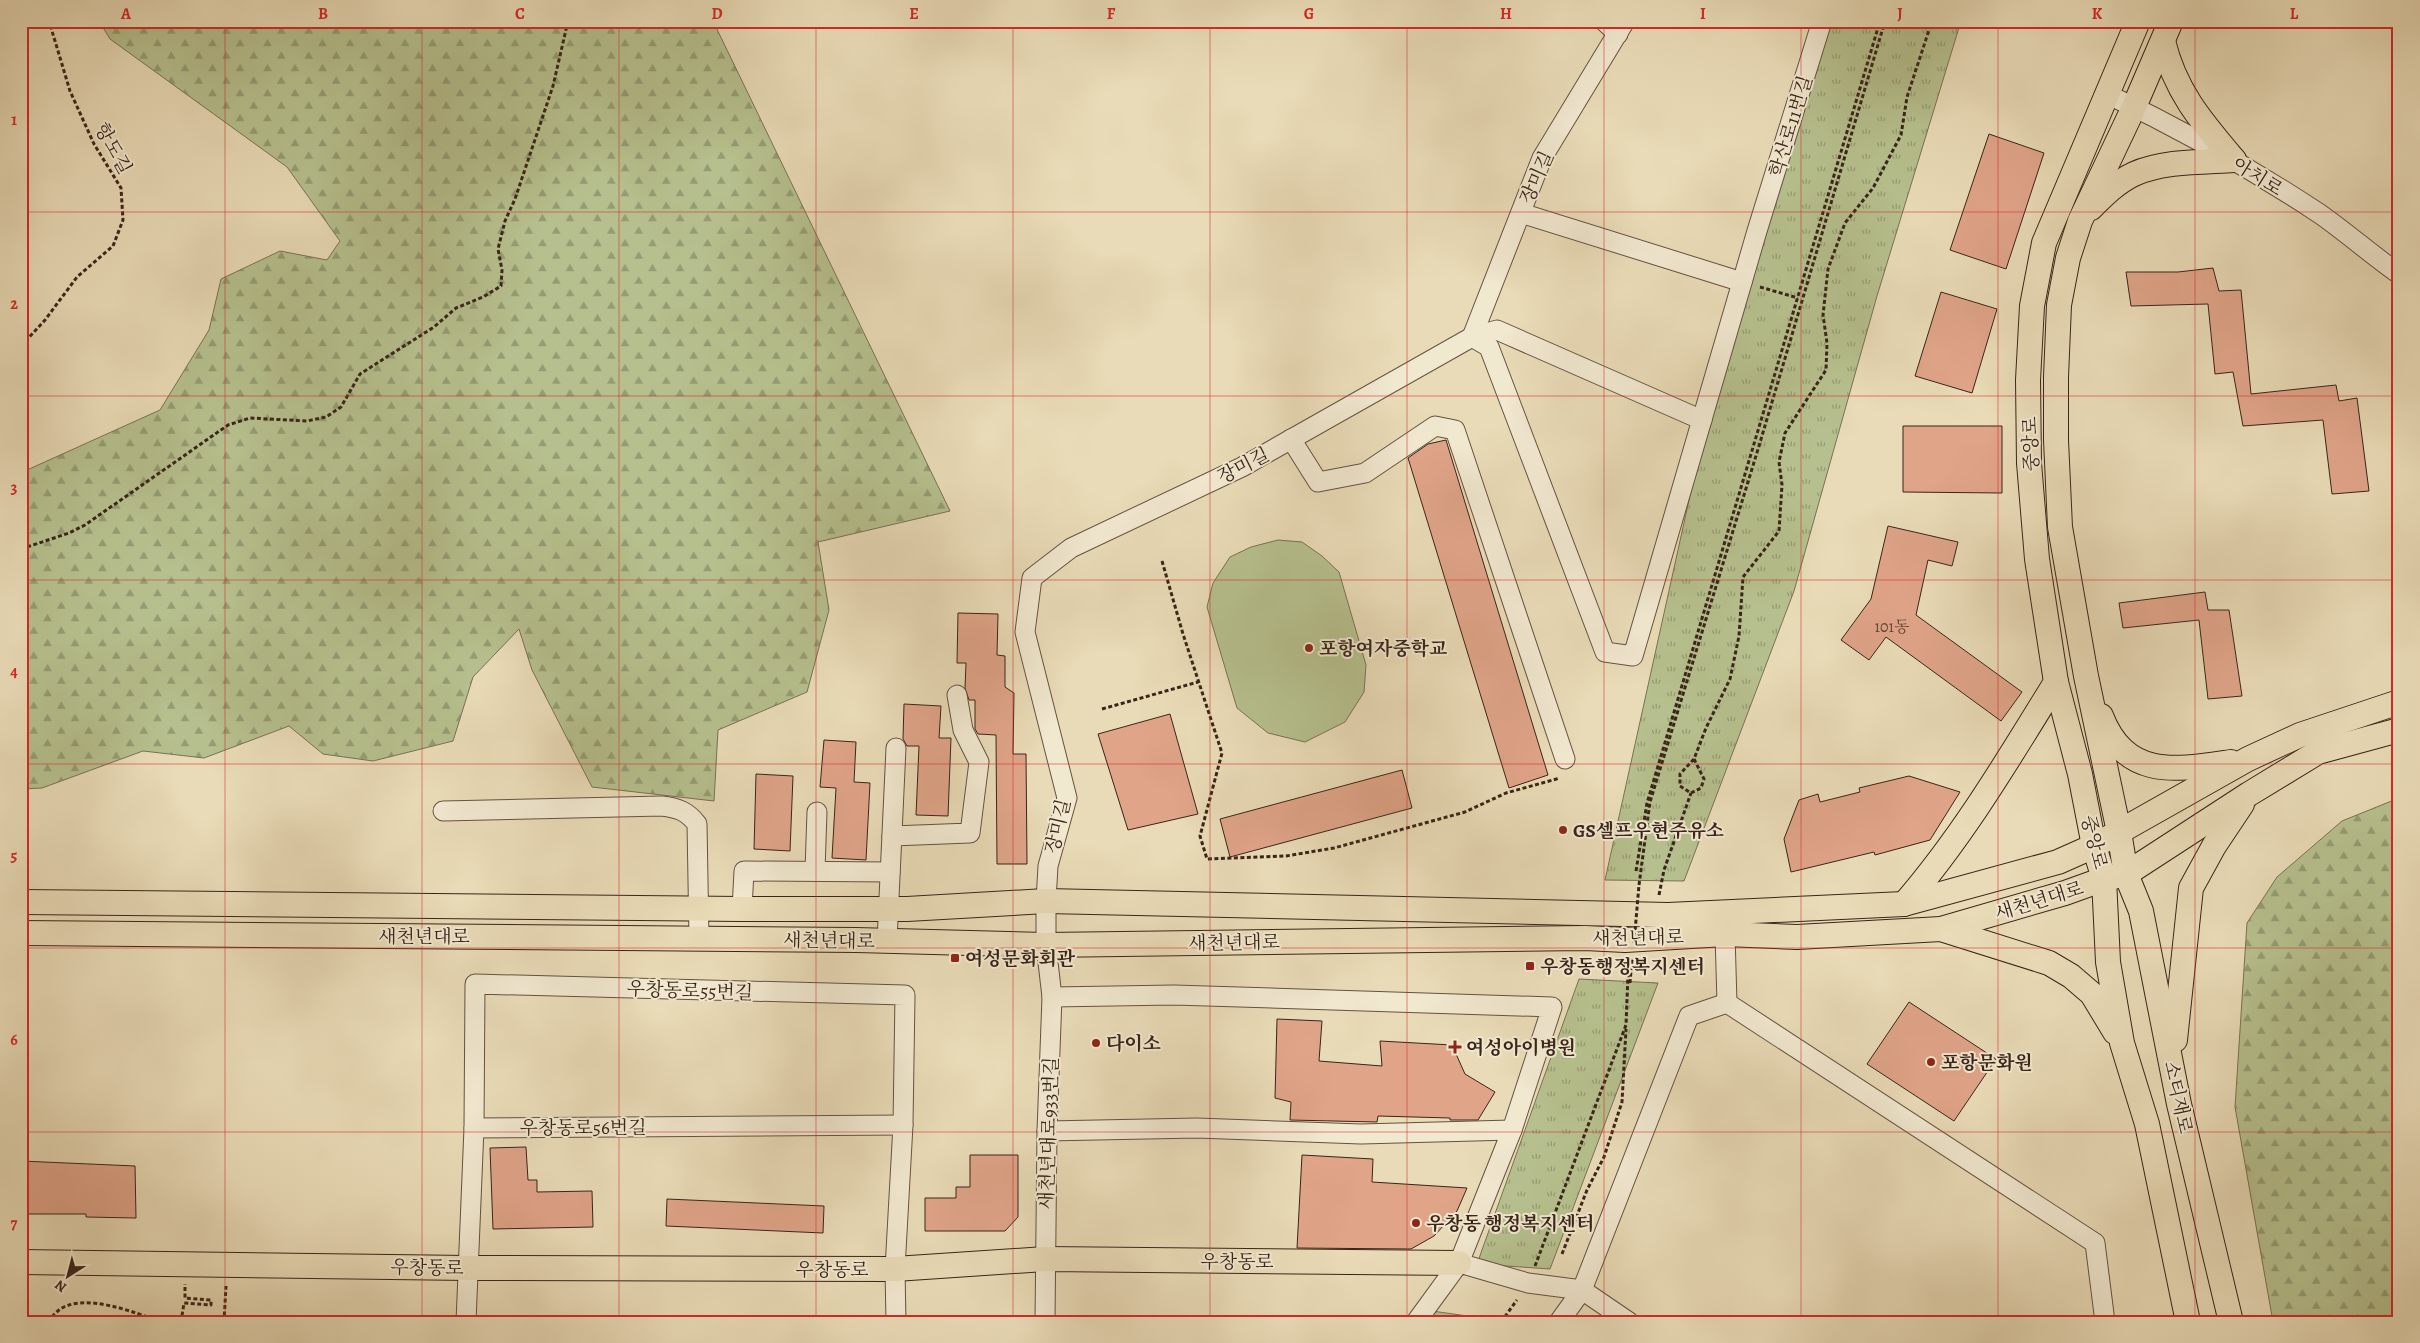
<svg xmlns="http://www.w3.org/2000/svg" width="2420" height="1343" viewBox="0 0 2420 1343" font-family="Alegreya,'Noto Serif KR',serif">
<style>
.forest{fill:url(#forest-firs);stroke:#787254}
.park{fill:url(#park-tufts);stroke:#787254}
.pitch{fill:#b6c08e;stroke:#787254}
.building{fill:#e0a489;stroke:#392419}
.lines{fill:none;stroke-linecap:round;stroke-linejoin:round}
.minor-casing{stroke:#655240;stroke-width:21}
.major-casing{stroke:#392419;stroke-width:26}
.path{stroke:#392419;stroke-width:3;stroke-dasharray:4 2.5;stroke-linecap:butt}
.minor{stroke:#f1e8d0;stroke-width:19}
.major{stroke:#e9dbb7;stroke-width:24}
.path-bridge{stroke:#392419;stroke-width:3;stroke-dasharray:4 2.5;stroke-linecap:butt}
.grid{fill:none;stroke:#d62828;stroke-width:1;stroke-opacity:0.55}
.poi-dot{fill:#8f2418;stroke:#f1e8d0;stroke-width:2}
.labels{text-anchor:middle;stroke-width:4;stroke-linejoin:round;paint-order:stroke}
.number-label{font-size:16px;fill:#634435}
.street-label{font-size:19px;fill:#392419;stroke:#f1e8d0}
.poi-label{font-size:19px;font-weight:bold;fill:#392419;stroke:#f1e8d0;text-anchor:start}
.neatline{fill:none;stroke:#d62828;stroke-width:2}
.grid-label{font-size:16px;text-anchor:middle;font-weight:bold;fill:#d62828}
</style>
<defs>
<pattern id="forest-firs" width="22" height="20" patternUnits="userSpaceOnUse" patternTransform="scale(1.25)"><rect width="22" height="20" fill="#b6c08e"/><path d="M5 1l3.5 6h-7zM16 11l3.5 6h-7z" fill="#959c73"/></pattern>
<pattern id="park-tufts" width="24" height="20" patternUnits="userSpaceOnUse" patternTransform="scale(1.25)"><rect width="24" height="20" fill="#b6c08e"/><path d="M3 7l-1-3M5 7V3M7 7l1-3M15 17l-1-3M17 17v-4M19 17l1-3" fill="none" stroke="#959c73"/></pattern>
</defs>
<rect width="100%" height="100%" fill="#e9dbb7"/>
<filter id="stains"><feTurbulence type="fractalNoise" baseFrequency=".004" numOctaves="4"/><feColorMatrix values="0 0 0 0 .2 0 0 0 0 .09 0 0 0 0 .02 0 0 0 .5 -.17"/></filter>
<radialGradient id="worn" r=".72"><stop offset=".6" stop-color="#630" stop-opacity="0"/><stop offset="1" stop-color="#630" stop-opacity=".3"/></radialGradient>
<g class="forest">
<path d="M99 21H713L950 511 818 542 829 610 807 692 718 730 714 801 592 787 532 670 519 629 473 677 453 741 373 761 323 754 289 726 204 758 143 751 42 788 21 789V470H27L160 410 209 330 221 279 280 251 327 260 340 241 287 167 110 39Z"/>
<path d="M2399 798V1322H2273L2235 1107 2247 923 2277 877 2342 821Z"/>
</g>
<g class="park">
<path d="M1823 21H1961L1877 296 1794 591 1684 881 1605 880 1726 333Z"/>
<path d="M1579 979 1658 983 1550 1269 1477 1264Z"/>
<path d="M1432 1311 1510 1322H1425Z"/>
</g>
<path class="pitch" d="M1278 540 1302 542 1322 556 1339 572 1366 665 1364 692 1345 722 1305 742 1268 733 1237 708 1207 607 1213 583 1230 557 1251 547Z"/>
<g class="building">
<path d="M1989 134 2044 153 2006 269 1950 250Z"/>
<path d="M2213 268 2219 291 2241 290 2251 394 2336 385 2339 401 2357 398 2369 491 2332 494 2323 420 2243 426 2233 372 2215 374 2208 304 2131 306 2126 272H2178Z"/>
<path d="M1941 292 1997 309 1972 393 1915 376Z"/>
<path d="M1903 426H2002V493L1903 492Z"/>
<path d="M1446 440 1548 775 1509 788 1408 458 1428 444Z"/>
<path d="M1888 526 1958 542 1952 566 1928 560 1916 615 2022 692 2001 721 1886 637 1869 660 1841 640 1871 599Z"/>
<path d="M2205 592 2208 610H2229L2242 696 2208 699 2199 620 2123 628 2119 603Z"/>
<path d="M958 613 998 614 997 655 1005 656V687L1014 693 1013 754H1026L1027 864H997L996 735 978 734 975 729V700H969L965 688 966 663H957Z"/>
<path d="M904 704 941 706 939 738H951L948 816 916 815 919 746H907L903 739Z"/>
<path d="M1170 714 1198 814 1128 830 1098 734Z"/>
<path d="M824 740 856 742 854 782 870 783 866 860 832 858 836 788 820 787Z"/>
<path d="M1402 770 1412 808 1230 857 1220 819Z"/>
<path d="M756 774 793 776 790 851 754 849Z"/>
<path d="M1909 776 1960 792 1930 840 1875 855 1874 852 1791 872 1784 839 1799 800 1818 794 1820 802 1860 792 1859 788Z"/>
<path d="M1909 1002 1996 1059 1954 1121 1867 1064Z"/>
<path d="M1277 1019 1322 1021 1319 1061 1382 1066 1380 1041 1452 1045 1465 1074 1495 1092 1478 1120H1450V1118L1378 1116 1377 1122 1290 1120 1291 1102 1275 1098Z"/>
<path d="M526 1147 528 1180H537V1192L592 1191 593 1227 493 1229 490 1148Z"/>
<path d="M970 1155H1018V1217L1005 1231H925V1198H956V1187H970Z"/>
<path d="M1302 1155 1373 1159 1372 1182 1467 1188 1457 1211 1434 1236 1411 1249 1297 1248Z"/>
<path d="M21 1161 135 1166 136 1218 86 1217V1214H21Z"/>
<path d="M667 1199 824 1206 823 1233 666 1226Z"/>
</g>
<g class="lines">
<g class="minor-casing">
<g id="minor">
<path d="M1604 21 1618 34"/>
<path d="M2107 94C2181 129 2252 169 2320 214 2347 233 2372 255 2399 274"/>
<path d="M1521 213 1742 282"/>
<path d="M1472 337 1489 347 1605 652 1633 656 1757 231 1822 21"/>
<path d="M1472 337 1542 158 1625 21"/>
<path d="M1291 439 1318 482 1365 473 1435 426 1455 430 1565 759"/>
<path d="M443 811 662 806C678 808 687 811 697 824L699 938"/>
<path d="M892 836 970 833 979 762 963 730 957 695"/>
<path d="M815 871 817 812"/>
<path d="M742 909 744 871 890 872"/>
<path d="M1725 934 1727 1003"/>
<path d="M887 941 896 748"/>
<path d="M1052 997 1174 995 1552 1007 1512 1130 1459 1263 1416 1322"/>
<path d="M474 1128 903 1125"/>
<path d="M1047 1131 1197 1128 1361 1134 1512 1130"/>
<path d="M1459 1263 1528 1283 1582 1290 1629 1322"/>
<path d="M466 1322 474 1128 475 984 905 995 903 1125 895 1269 896 1322"/>
<path d="M1045 1322 1047 1131 1052 997 1046 945V901L1048 866 1067 798 1025 632 1032 578 1071 548 1242 467 1472 337 1497 330 1702 420"/>
<path d="M1559 1322 1582 1290 1689 1016 1727 1003 2095 1243 2105 1322"/>
</g>
</g>
<g class="major-casing">
<g id="major">
<path d="M2138 21 2044 243 2032 306 2028 380 2029 463 2037 559 2056 682 2080 774 2094 846 2104 879 2108 962 2122 1043 2147 1124 2188 1322"/>
<path d="M2171 21 2134 107 2080 221 2068 258 2059 305 2056 377V440L2060 527 2086 676 2119 832 2126 874 2141 911 2179 1104 2231 1322"/>
<path d="M2163 41C2175 91 2201 121 2234 160"/>
<path d="M2091 208C2104 195 2117 182 2134 174 2163 161 2202 162 2234 160"/>
<path d="M2101 716C2126 780 2176 770 2231 762"/>
<path d="M21 902 742 909H907L1046 901 1668 915 1904 904 2058 862 2094 846 2248 759 2300 735 2399 702"/>
<path d="M1904 904C1963 836 2009 758 2056 682"/>
<path d="M1941 929 2049 963 2071 976 2092 994 2115 1032"/>
<path d="M21 933 856 940 1046 945 1585 938 1625 940 1725 934 1797 937 1941 929 2065 893 2104 879 2126 874 2249 794 2318 752 2399 730"/>
<path d="M2175 1040 2191 888 2214 846 2242 804"/>
<path d="M21 1262 468 1268 895 1269 1045 1259 1459 1263"/>
</g>
</g>
<g class="path">
<path d="M1760 287 1798 298"/>
<path d="M21 346 45 320 77 277 113 246 123 220 121 188 94 144 70 91 49 21"/>
<path d="M21 549 69 533 85 525 228 425 250 418 307 421 326 417 341 407 360 374 434 327 456 308 483 297 501 286 502 270 498 249 505 221 515 199 553 86 568 21"/>
<path d="M1162 561 1183 634 1222 753 1200 836 1207 859 1286 856 1334 848 1465 812 1506 793 1560 778"/>
<path d="M1102 709 1198 682"/>
<path d="M1694 759 1704 779 1701 788 1691 793 1680 786V774L1694 759 1706 728 1730 679 1739 636 1743 577 1779 531 1782 485 1779 462 1785 433 1826 370 1827 343 1823 315 1828 269 1845 223 1873 188 1901 135 1907 97 1932 21"/>
<path d="M1636 871 1647 803 1880 21"/>
<path d="M1639 885 1650 802 1759 446 1885 21"/>
<path d="M1659 895 1664 870 1691 793"/>
<path d="M1630 983 1632 959"/>
<path d="M1562 1254 1587 1190 1604 1157 1622 1102 1626 1029"/>
<path d="M1535 1266 1626 1025 1628 975"/>
<path d="M48 1322C51 1318 55 1313 59 1310 83 1292 135 1312 160 1322"/>
<path d="M181 1322 184 1303 211 1305V1300L185 1298V1284"/>
<path d="M224 1322 226 1286"/>
<path d="M1501 1322 1517 1300"/>
</g>
<use href="#minor" class="minor"/>
<use href="#major" class="major"/>
<path class="path-bridge" d="M1634 943 1639 885"/>
</g>
<path class="grid" d="M225 21V1322M422 21V1322M619 21V1322M816 21V1322M1013 21V1322M1210 21V1322M1407 21V1322M1604 21V1322M1801 21V1322M1998 21V1322M2195 21V1322M21 212H2399M21 396H2399M21 580H2399M21 764H2399M21 948H2399M21 1132H2399"/>
<g class="poi-dot">
<circle cx="1309" cy="648" r="5"/>
<circle cx="1563" cy="830" r="5"/>
<rect x="950" y="953" width="10" height="10" rx="2.5"/>
<rect x="1525" y="961" width="10" height="10" rx="2.5"/>
<circle cx="1096" cy="1043" r="5"/>
<path d="M1452.5 1039.5h5v5h5v5h-5v5h-5v-5h-5v-5h5z"/>
<circle cx="1931" cy="1062" r="5"/>
<circle cx="1416" cy="1223" r="5"/>
</g>
<g class="labels">
<g class="number-label">
<text x="1892" y="632">101동</text>
</g>
<g class="street-label">
<text transform="translate(1790 126) rotate(-73)" y="7">학산로11번길</text>
<text transform="translate(114 148) rotate(61)" y="7">항도길</text>
<text transform="translate(2258 176) rotate(32)" y="7">아치로</text>
<text transform="translate(1536 177) rotate(-66)" y="7">장미길</text>
<text transform="translate(2030 444) rotate(-92)" y="7">중앙로</text>
<text transform="translate(1243 465) rotate(-27)" y="7">장미길</text>
<text transform="translate(1057 826) rotate(-77)" y="7">장미길</text>
<text transform="translate(2095 842) rotate(76)" y="7">중앙로</text>
<text transform="translate(2039 900) rotate(-17)" y="7">새천년대로</text>
<text x="424" y="943">새천년대로</text>
<text transform="translate(1638 937) rotate(-1)" y="7">새천년대로</text>
<text transform="translate(829 940) rotate(1)" y="7">새천년대로</text>
<text transform="translate(1234 942) rotate(-1)" y="7">새천년대로</text>
<text transform="translate(690 990) rotate(2)" y="7">우창동로55번길</text>
<text transform="translate(2179 1097) rotate(78)" y="7">소티재로</text>
<text x="583" y="1134">우창동로56번길</text>
<text transform="translate(1048 1133) rotate(-88)" y="7">새천년대로933번길</text>
<text x="1237" y="1268">우창동로</text>
<text transform="translate(427 1267) rotate(1)" y="7">우창동로</text>
<text x="832" y="1276">우창동로</text>
</g>
<g class="poi-label">
<text x="1319" y="655">포항여자중학교</text>
<text x="1573" y="837">GS셀프우현주유소</text>
<text x="965" y="965">여성문화회관</text>
<text x="1540" y="973">우창동행정복지센터</text>
<text x="1106" y="1050">다이소</text>
<text x="1466" y="1054">여성아이병원</text>
<text x="1941" y="1069">포항문화원</text>
<text x="1426" y="1230">우창동 행정복지센터</text>
</g>
</g>
<rect width="2420" height="1343" fill="none" stroke="#e9dbb7" stroke-width="55"/>
<g transform="translate(68 1276) rotate(216)" stroke="#f1e8d0" stroke-width="4" paint-order="stroke">
<path d="M0-4L9 19L0 12L-9 19Z" fill="#392419"/>
<text y="-8" font-size="14" font-weight="bold" text-anchor="middle" fill="#392419">N</text>
</g>
<rect x="28" y="28" width="2364" height="1288" class="neatline"/>
<g class="grid-label">
<text x="126" y="19">A</text>
<text x="323" y="19">B</text>
<text x="520" y="19">C</text>
<text x="717" y="19">D</text>
<text x="914" y="19">E</text>
<text x="1111" y="19">F</text>
<text x="1309" y="19">G</text>
<text x="1506" y="19">H</text>
<text x="1703" y="19">I</text>
<text x="1900" y="19">J</text>
<text x="2097" y="19">K</text>
<text x="2294" y="19">L</text>
<text x="14" y="125">1</text>
<text x="14" y="309">2</text>
<text x="14" y="493">3</text>
<text x="14" y="677">4</text>
<text x="14" y="861">5</text>
<text x="14" y="1045">6</text>
<text x="14" y="1229">7</text>
</g>
<rect width="100%" height="100%" filter="url(#stains)"/>
<rect width="100%" height="100%" fill="url(#worn)"/>
</svg>
